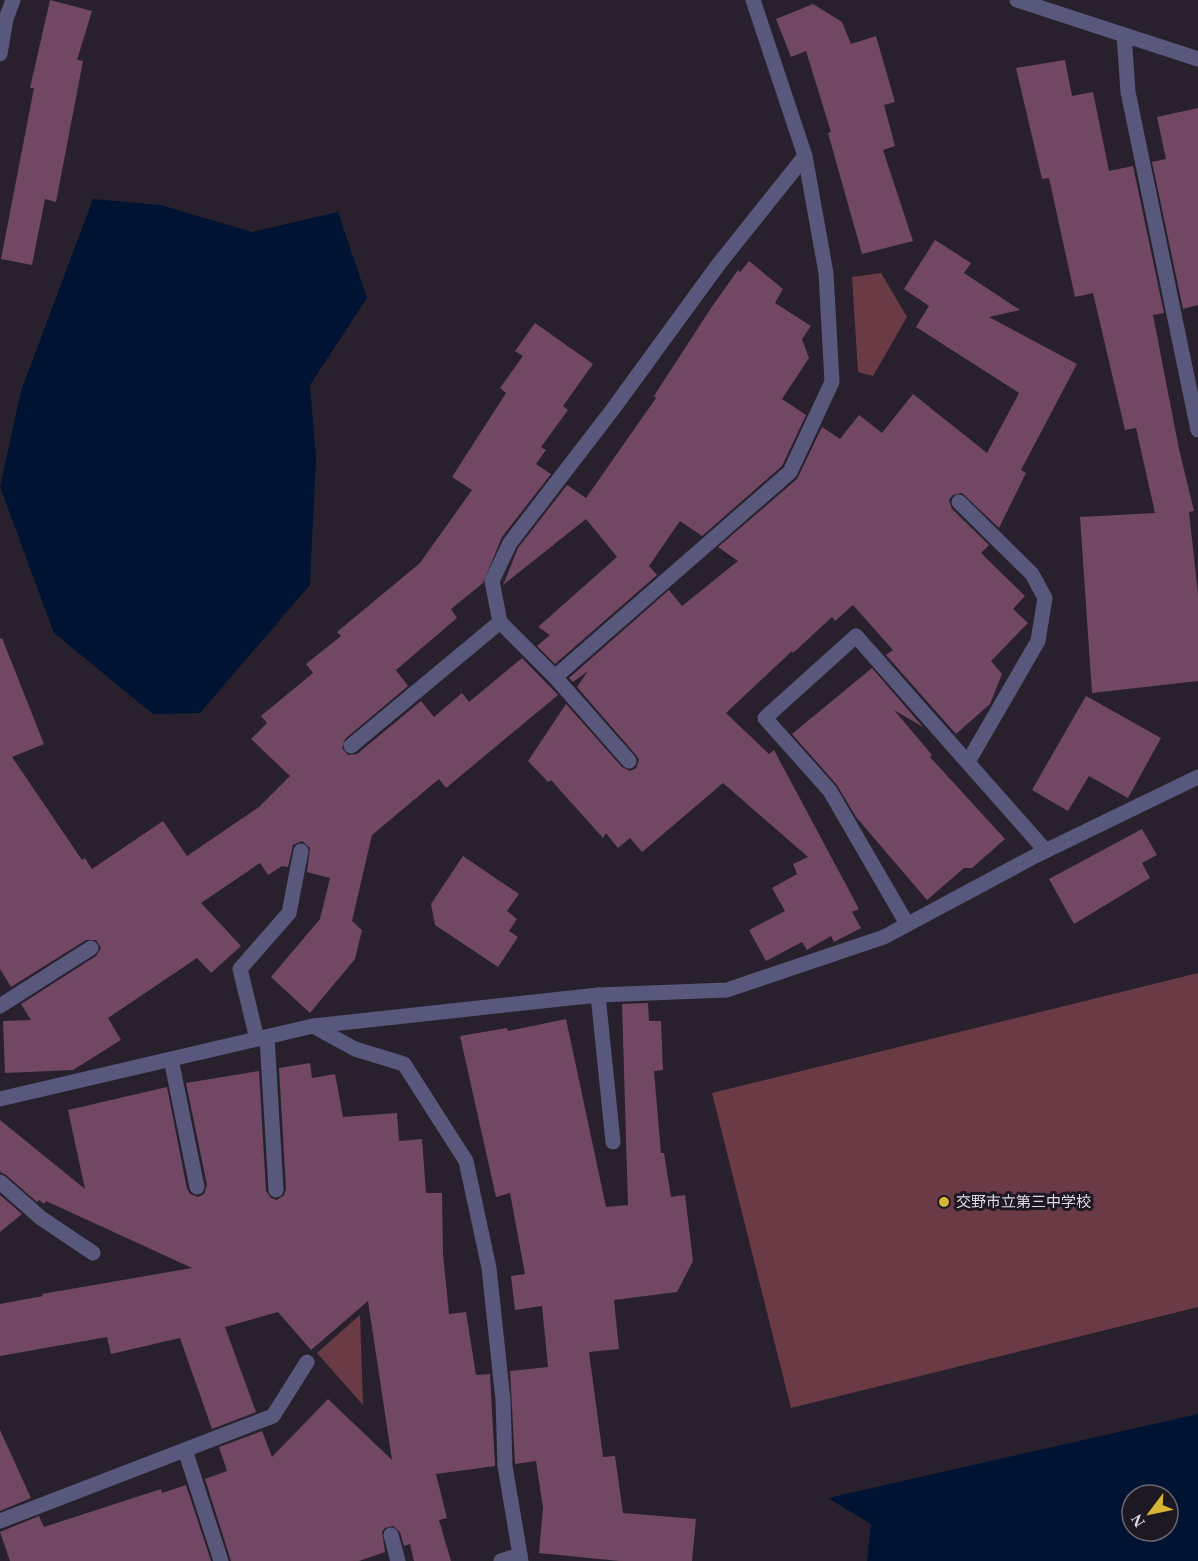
<svg xmlns="http://www.w3.org/2000/svg" width="1198" height="1561" viewBox="0 0 1198 1561" font-family="'Times New Roman','Noto Sans JP',serif">
<style>
.green{fill:#6a3b44}
.water{fill:#001332;fill-rule:evenodd}
.building{fill:#714763}
.lines{fill:none;stroke-linecap:round;stroke-linejoin:round}
.minor{stroke:#57587c;stroke-width:15}
.poi-dot{fill:#d6b534;stroke:#1e1823;stroke-width:2}
.labels{text-anchor:middle;stroke-width:6;stroke-linejoin:round;paint-order:stroke}
.poi-label{font-size:15px;fill:#dfdae2;stroke:#1e1823;text-anchor:start}
</style>
<rect width="100%" height="100%" fill="#28212d"/>
<g class="green">
<path d="M881 273 907 317 873 376 858 372 852 277Z"/>
<path d="M1198 973V1307L791 1408 712 1093Z"/>
<path d="M360 1315 363 1404V1405L317 1353Z"/>
</g>
<g class="water">
<path d="M93 199 161 205 252 232 338 212 367 298 310 385 316 457 310 585 200 713 153 714 54 633 0 487 21 391Z"/>
<path d="M1198 1414V1561H867L871 1524 828 1498ZM1132 1495H1168V1531H1132Z"/>
</g>
<g class="building">
<path d="M50 0 92 11 77 60 83 61 56 202 45 199 32 265 1 259 34 88H30Z"/>
<path d="M813 4 842 22 851 44 876 36 895 102 884 105 895 146 883 150 913 241 862 254 828 133 831 132 806 51 791 57 776 19Z"/>
<path d="M1065 60 1072 96 1093 92 1109 171 1133 166 1164 313 1153 315 1179 449 1194 511 1189 512 1198 594V681L1092 693 1080 517 1155 513 1136 428 1125 430 1093 293 1075 297 1049 178 1042 179 1016 68Z"/>
<path d="M1198 108V305L1183 309 1152 162 1166 159 1157 117Z"/>
<path d="M935 240 971 263 964 273 1020 310 989 317 1077 364 1021 470 1026 473 999 528 962 493 953 495 949 500 952 509 989 545 981 553 1025 596 1013 609 1028 623 991 661 1002 674 990 704 956 734 886 655 893 650 853 605 835 621 832 617 793 653 792 651 726 713 769 754 774 750 859 909 852 912 861 928 834 942 831 936 807 950 802 942 766 961 749 930 785 911 772 888 797 874 793 864 808 857 723 783 642 852 630 838 618 848 606 833 603 838 551 780 548 782 528 761 566 704 622 767 630 771 636 768 639 760 636 755 577 687 588 671 573 682 569 678 669 590 682 606 738 561 718 547 797 479 822 427 840 439 859 415 882 433 913 394 987 453 1019 393 916 327 929 306 904 289Z"/>
<path d="M749 261 783 289 775 303 811 326 802 339 809 358 782 399 806 415 782 466 702 536 680 521 649 566 657 575 555 664 537 646 550 635 538 627 617 557 586 519 503 585 518 548 567 485 586 498 656 398 654 396 711 308 738 270 740 272Z"/>
<path d="M535 323 593 364 563 406 568 410 541 447 546 450 536 464 551 474 502 537 483 583 451 609 457 618 396 670 408 686 345 739 342 748 348 755 357 754 421 701 434 717 462 693 469 702 522 658 558 695 446 788 439 779 372 835 352 921 362 930 355 959 310 1013 271 977 320 919 330 878 307 872 310 848 302 841 293 845 288 867 282 866 268 875 260 863 201 903 241 946 211 973 197 958 108 1018 121 1040 73 1070 5 1073 3 1021 31 1020 21 1004 96 956 101 948 96 940H86L11 987 0 969V639L2 638 44 744 12 757 82 860 85 858 92 869 163 821 187 856 259 807 290 776 251 739 267 723 261 716 313 673 306 664 341 636 337 632 420 563 472 490 452 477 506 393 500 388 523 356 515 351Z"/>
<path d="M872 668 923 727 894 710 932 755 930 757 1005 839 972 868H964L927 900 856 817 837 785 792 734Z"/>
<path d="M1086 696 1161 738 1128 798 1089 776 1068 811 1032 790Z"/>
<path d="M1142 829 1157 855 1142 863 1150 878 1074 924 1049 879Z"/>
<path d="M463 856 519 894 507 911 517 919 509 931 518 937 498 967 435 925 431 904Z"/>
<path d="M648 1003 649 1021H661L663 1070 654 1071 661 1153H664L671 1197 685 1195 693 1261 677 1292 614 1300 619 1349 589 1352 603 1457 615 1456 623 1513 696 1519 692 1561H619L539 1553 543 1508 536 1461 515 1464 510 1371 548 1367 542 1306 515 1310 511 1276 525 1274 510 1193 496 1197 460 1036 507 1028 508 1031 566 1019 606 1207 628 1205 622 1004Z"/>
<path d="M310 1063 312 1078 335 1074 343 1117 397 1113 399 1141 422 1139 426 1193H442L443 1254 449 1314 466 1312 476 1375 490 1374 495 1466 436 1474 447 1518 439 1520 451 1561H414L410 1544 404 1546 400 1532 393 1526 385 1528 382 1532 385 1552 359 1561H231L205 1479 227 1471 219 1447 262 1431 272 1457 328 1399 392 1460 368 1301 311 1350 278 1312 225 1327 256 1412 212 1429 180 1338 111 1354 107 1337 0 1356V1304L43 1296 42 1294 192 1268 46 1201 44 1204 39 1200 37 1202 6 1175 0 1172V1120L85 1189 68 1110 167 1087 187 1189 190 1194 198 1197 204 1194 207 1185 186 1083 259 1071 266 1191 271 1198 277 1200 284 1195 286 1189 279 1068Z"/>
<path d="M0 1195 22 1214 0 1232Z"/>
<path d="M0 1430 31 1498 0 1511Z"/>
<path d="M186 1485 211 1561H10L0 1532 39 1516 44 1527 161 1489 162 1493Z"/>
</g>
<g class="lines">
<g class="minor">
<path d="M1017 0 1198 59"/>
<path d="M1124 35 1128 92 1198 430"/>
<path d="M0 54 6 19 13 0"/>
<path d="M959 502 1032 574 1045 598 1038 641 968 762"/>
<path d="M555 677 790 472 832 382 826 273 805 156 753 0"/>
<path d="M351 746 500 622"/>
<path d="M629 761 555 677 500 622 492 581 510 543 613 409 718 265 805 156"/>
<path d="M907 924 830 791 765 718 856 636 1045 850"/>
<path d="M598 995 613 1142"/>
<path d="M0 1006 91 948"/>
<path d="M313 1026 355 1049 404 1064 466 1161 489 1268 503 1400 505 1466 521 1561"/>
<path d="M267 1037 276 1190"/>
<path d="M257 1039 240 969 289 913 301 851"/>
<path d="M171 1059 197 1187"/>
<path d="M0 1099 313 1026 598 995 727 990 884 937 1035 856 1198 777"/>
<path d="M0 1182 41 1218 93 1253"/>
<path d="M185 1450 221 1561"/>
<path d="M0 1521 273 1416 307 1362"/>
<path d="M391 1535 398 1561"/>
<path d="M501 1561 520 1555"/>
</g>
</g>
<circle class="poi-dot" cx="944" cy="1202" r="6"/>
<g class="labels">
<g class="poi-label">
<text x="956" y="1207">交野市立第三中学校</text>
</g>
</g>
<g transform="translate(1150 1513) rotate(238)"><circle r="28" fill="#1e1823" stroke="#6b666f" stroke-width="1.5"/>
<path d="M0-4.5L10 22L0 15L-10 22Z" fill="#d6b534"/>
<text y="-9" font-size="16" font-weight="bold" text-anchor="middle" fill="#dfdae2">N</text>
</g>
</svg>
